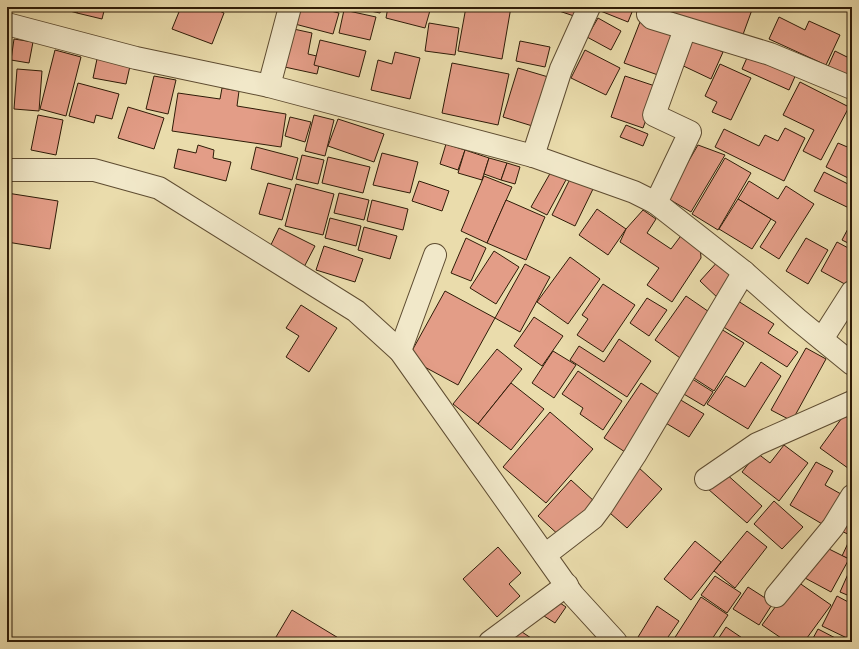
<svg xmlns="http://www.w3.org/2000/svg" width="859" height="649" viewBox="0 0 859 649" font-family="'Sorts Mill Goudy',serif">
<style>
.building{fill:#e39d87;stroke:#2f1c08}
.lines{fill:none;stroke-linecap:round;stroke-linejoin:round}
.minor-casing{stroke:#5e4c31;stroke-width:24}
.minor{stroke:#f1e8c9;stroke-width:22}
</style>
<rect width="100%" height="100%" fill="#eadcac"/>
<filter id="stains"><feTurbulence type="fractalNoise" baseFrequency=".005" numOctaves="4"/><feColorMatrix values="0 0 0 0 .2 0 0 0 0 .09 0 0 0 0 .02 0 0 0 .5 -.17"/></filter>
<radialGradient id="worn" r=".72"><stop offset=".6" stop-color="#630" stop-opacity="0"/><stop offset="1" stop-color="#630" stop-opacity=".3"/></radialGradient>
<g class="building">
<path d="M56 7H79L77 13Z"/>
<path d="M79 7H105L102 19 77 13Z"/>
<path d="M181 7H197L205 10 207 7H210L224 13 212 44 172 29Z"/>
<path d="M295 7H314L339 13 333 34 291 23Z"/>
<path d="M351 7H382L380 13Z"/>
<path d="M388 7H431L425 28 386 18Z"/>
<path d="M466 7H511L502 59 458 51Z"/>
<path d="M547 7H587L583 19Z"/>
<path d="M594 7H634L628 22 593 8Z"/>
<path d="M653 7H753L741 40Z"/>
<path d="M344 10 376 17 370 40 339 33Z"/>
<path d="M779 17 805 30 809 21 840 35 826 65 769 39Z"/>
<path d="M598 18 621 31 611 50 587 37Z"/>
<path d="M640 22 674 35 658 75 624 63Z"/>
<path d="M429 23 459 28 455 55 425 51Z"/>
<path d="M289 28 312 33 308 54 321 57 317 74 280 66Z"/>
<path d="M687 37 723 52 711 79 675 62Z"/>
<path d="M14 39 33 42 29 63 11 60Z"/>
<path d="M320 40 366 51 359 77 314 65Z"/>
<path d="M520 41 550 47 545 67 516 61Z"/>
<path d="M852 46V80L827 69 835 51 847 57Z"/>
<path d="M55 50 81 57 66 116 40 109Z"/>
<path d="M585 50 620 68 606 95 571 78Z"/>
<path d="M750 51 797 72 789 90 742 69Z"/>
<path d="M395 52 420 58 410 99 371 90 378 60 392 64Z"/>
<path d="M97 59 130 66 126 84 93 78Z"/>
<path d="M452 63 509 74 498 125 442 113Z"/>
<path d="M720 64 751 78 731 120 712 112 717 102 705 96Z"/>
<path d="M518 68 555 79 539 128 503 117Z"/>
<path d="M17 69 42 71 39 111 14 109Z"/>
<path d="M154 76 176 80 168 114 146 109Z"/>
<path d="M625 76 658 87 643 128 611 117Z"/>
<path d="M800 82 849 107 821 160 803 151 814 130 783 115Z"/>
<path d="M78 83 119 94 112 119 96 115 94 123 69 116Z"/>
<path d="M222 88 239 91 237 106 286 114 281 147 172 131 178 93 220 99Z"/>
<path d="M128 107 164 118 154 149 118 138Z"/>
<path d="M38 115 63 120 56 155 31 150Z"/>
<path d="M314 115 334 120 325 156 305 151Z"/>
<path d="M290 117 311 122 305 142 285 136Z"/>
<path d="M338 119 384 134 374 162 328 146Z"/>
<path d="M626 125 648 134 643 146 620 137Z"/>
<path d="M785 128 805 138 784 181 715 147 724 129 759 146 765 135 778 141Z"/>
<path d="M838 143 852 149V180L826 167Z"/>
<path d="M446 144 465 150 458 170 440 164Z"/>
<path d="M198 145 214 150 213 158 231 162 226 181 174 168 178 149 196 153Z"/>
<path d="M698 145 725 155 691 212 667 198Z"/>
<path d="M256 147 298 158 292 180 251 169Z"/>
<path d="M465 150 489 158 482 180 458 173Z"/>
<path d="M382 153 418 162 410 193 373 185Z"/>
<path d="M302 155 324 160 318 184 296 179Z"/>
<path d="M328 157 370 167 363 193 322 183Z"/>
<path d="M489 158 507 163 501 180 484 174Z"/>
<path d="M725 158 751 173 718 230 692 214Z"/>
<path d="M507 163 520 167 515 184 501 180Z"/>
<path d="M552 170 567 178 547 215 531 207Z"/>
<path d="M824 172 852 186 851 209 814 191Z"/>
<path d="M484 176 512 187 487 243 461 231Z"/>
<path d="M570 179 593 189 575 226 552 215Z"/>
<path d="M419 181 449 191 442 211 412 201Z"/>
<path d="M749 181 778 199 786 186 814 204 779 259 760 247 776 222 738 199Z"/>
<path d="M268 183 291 189 282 220 259 214Z"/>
<path d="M296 184 334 194 323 235 285 226Z"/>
<path d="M7 193 58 201 50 249 7 242Z"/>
<path d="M339 193 369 200 364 220 334 213Z"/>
<path d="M738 199 771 219 752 249 719 229Z"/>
<path d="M372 200 408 209 403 230 367 221Z"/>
<path d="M506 200 545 217 526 260 487 243Z"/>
<path d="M597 209 626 229 608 255 579 235Z"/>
<path d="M643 210 656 219 647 233 671 249 683 233 700 244 701 258 672 302 647 285 659 268 620 242 626 229Z"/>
<path d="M330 218 361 226 356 246 325 238Z"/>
<path d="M852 221V245L842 240Z"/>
<path d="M364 227 397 236 390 259 358 250Z"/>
<path d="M279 228 315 246 303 269 268 251Z"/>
<path d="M466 238 486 248 471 281 451 273Z"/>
<path d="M806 238 828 250 808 284 786 271Z"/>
<path d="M837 242 852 250V288L821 271Z"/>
<path d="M324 246 363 259 355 282 316 270Z"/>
<path d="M494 251 519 267 496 304 470 288Z"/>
<path d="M570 257 600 279 568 324 537 302Z"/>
<path d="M720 259 741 277 720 300 700 281Z"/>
<path d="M525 264 550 277 520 332 495 318Z"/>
<path d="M603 284 635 305 603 352 577 335 588 319 582 315Z"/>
<path d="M445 291 495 318 458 385 408 358Z"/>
<path d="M686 296 715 316 683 360 655 340Z"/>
<path d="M647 298 667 310 649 336 630 323Z"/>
<path d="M738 301 774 324 768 333 798 352 787 367 722 326Z"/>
<path d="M301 305 337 328 309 372 286 357 299 336 286 328Z"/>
<path d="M534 317 563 336 542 366 514 346Z"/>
<path d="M716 326 744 343 714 391 686 373Z"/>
<path d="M619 339 651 361 627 397 570 360 579 346 604 362Z"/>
<path d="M806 348 826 359 792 421 771 410Z"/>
<path d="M497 349 522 369 478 424 453 404Z"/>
<path d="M553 351 576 365 554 398 532 383Z"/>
<path d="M761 362 781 376 748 429 707 404 726 376 745 387Z"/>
<path d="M578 371 622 401 603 430 580 414 583 408 562 394Z"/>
<path d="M686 375 713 392 704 406 677 390Z"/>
<path d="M511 383 544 409 511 450 478 424Z"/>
<path d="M641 383 665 399 628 454 604 438Z"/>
<path d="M679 399 704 414 689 437 664 422Z"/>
<path d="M847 411 852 415V471L820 448Z"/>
<path d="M550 412 593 449 546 503 503 467Z"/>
<path d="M784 445 808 463 779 501 742 472 757 453 770 463Z"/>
<path d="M816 462 833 471 825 485 848 498 829 528 790 505Z"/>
<path d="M638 467 662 489 627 528 602 506Z"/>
<path d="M724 472 762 506 747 523 708 489Z"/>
<path d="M571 480 595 502 562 538 538 516Z"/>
<path d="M774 501 803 527 782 549 754 524Z"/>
<path d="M852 511V536L839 530Z"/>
<path d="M747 531 767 547 735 588 714 571Z"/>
<path d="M695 541 721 562 691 600 664 579Z"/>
<path d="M849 541 852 543V560L842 556Z"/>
<path d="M498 547 521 573 509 584 520 596 497 617 463 579Z"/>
<path d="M825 547 849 559 831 592 805 578Z"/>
<path d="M852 565V597L840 592Z"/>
<path d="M715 576 741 593 727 613 701 595Z"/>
<path d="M795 580 831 605 804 642H787L762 625Z"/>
<path d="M748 587 773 603 759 625 733 609Z"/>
<path d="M837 596 852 604V632L849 639 822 626Z"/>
<path d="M701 597 728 615 710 642H672Z"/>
<path d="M554 599 566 607 555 623 544 616Z"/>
<path d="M657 606 679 621 666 640 669 642H635Z"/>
<path d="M292 610 345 642H273Z"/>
<path d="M726 627 748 642H716Z"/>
<path d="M516 628 537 642H507Z"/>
<path d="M818 629 843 642H811Z"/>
</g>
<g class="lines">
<g class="minor-casing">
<g id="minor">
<path d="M649 7 648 14 652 18 770 54 852 88"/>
<path d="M7 24 136 58 269 86 533 156 634 192 656 203 744 272 797 319 852 364"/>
<path d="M269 86 290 7"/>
<path d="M533 156 561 69 589 7"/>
<path d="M7 170H94L159 188 356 311 400 351 573 595 616 642"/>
<path d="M656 203 690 132 654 115 685 29"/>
<path d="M822 339 852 292"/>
<path d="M400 351 435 255"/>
<path d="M706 479 757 444 852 402"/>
<path d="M545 555 593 518 602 506 635 455 744 272"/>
<path d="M776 596 833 527 852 496"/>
<path d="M490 642 567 585"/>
</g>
</g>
<use href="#minor" class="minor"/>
</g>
<rect width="859" height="649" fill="none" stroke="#eadcac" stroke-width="24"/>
<rect x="8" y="8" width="843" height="633" fill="none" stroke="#2f1c08" stroke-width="2"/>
<rect x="12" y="12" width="835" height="625" fill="none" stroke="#2f1c08"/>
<rect width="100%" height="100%" filter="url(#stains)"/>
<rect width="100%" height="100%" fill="url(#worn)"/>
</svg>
